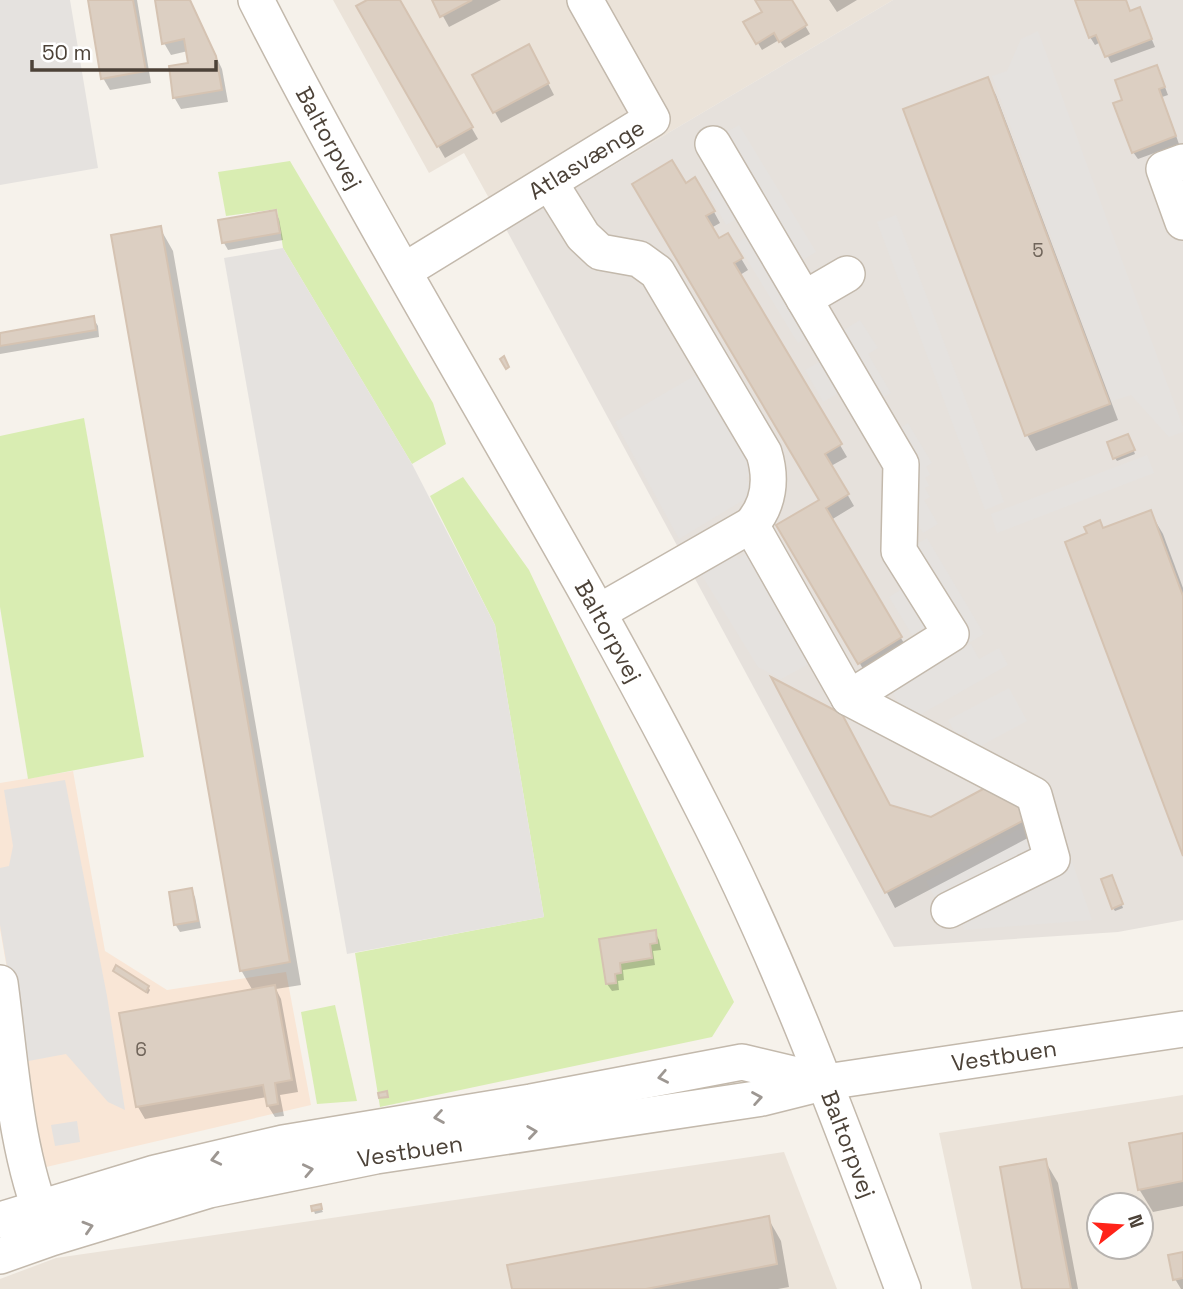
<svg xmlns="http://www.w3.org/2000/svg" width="1183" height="1289" viewBox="0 0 1183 1289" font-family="'Space Grotesk',sans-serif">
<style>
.residential{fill:#ebe3d9;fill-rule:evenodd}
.commercial{fill:#f9e6d6}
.industrial{fill:#e6e1dc}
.green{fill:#d9edb2}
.parking{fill:#e5e2df}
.shadow{fill:#0003}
.building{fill:#dccfc2;stroke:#d5c3b2;stroke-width:2}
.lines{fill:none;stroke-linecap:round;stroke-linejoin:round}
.minor-casing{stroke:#c3b9ac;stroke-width:38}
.minor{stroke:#fff;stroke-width:35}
.oneway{stroke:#9d9792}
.labels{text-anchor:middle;stroke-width:5;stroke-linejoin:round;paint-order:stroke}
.number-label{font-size:19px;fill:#70655a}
.street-label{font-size:23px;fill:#4c4238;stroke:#fff}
</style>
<rect width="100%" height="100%" fill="#f6f2eb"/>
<g class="residential">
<path d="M333 0H893L506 229 464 153 429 173Z"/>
<path d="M1183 1095V1289H972L939 1133ZM1099 1205H1141V1247H1099Z"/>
<path d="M784 1152 837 1289H0V1279L56 1258Z"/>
</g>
<path class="commercial" d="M73 771 105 951 167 990 286 972 311 1105 42 1168 0 929V783Z"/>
<path class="industrial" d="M893 0H1183V920L1118 932 894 947 506 229Z"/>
<g class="green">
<path d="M290 161 433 403 446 444 412 464 283 248 277 209 226 216 218 172Z"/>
<path d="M84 418 144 757 28 779 0 607V436Z"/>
<path d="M463 477 529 570 734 1002 712 1037 380 1107 355 953 544 917 495 625 430 496Z"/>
<path d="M335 1005 357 1101 317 1104 301 1012Z"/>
</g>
<g class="parking">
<path d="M0 0H70L98 168 0 185Z"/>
<path d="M1038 31 1183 427V432L1169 437 1131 395 1112 401 992 76 1007 71 1021 39Z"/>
<path d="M739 125 816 252 799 262 722 135Z"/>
<path d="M723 184 742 216 726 225 708 193Z"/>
<path d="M896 215 1004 502 985 510 877 222Z"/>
<path d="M753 233 814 334 798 343 737 243Z"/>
<path d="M283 248 412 464 495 625 544 917 347 954 224 258Z"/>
<path d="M860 320 878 348 868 354 891 393 875 402 835 335Z"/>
<path d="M821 361 839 393 823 402 805 370Z"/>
<path d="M696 375 755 473 746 478 755 493 679 539 615 422Z"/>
<path d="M908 423 932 463 926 467 930 475 925 478 929 486 925 488 930 497 924 500 938 524 923 533 909 509 893 432Z"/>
<path d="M1147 455 1154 473 997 533 991 514Z"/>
<path d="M927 538 984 634 967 644 910 548Z"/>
<path d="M734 553 739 559 747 553 809 664 781 679 758 667 701 574Z"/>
<path d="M905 587 928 626 912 635 889 597Z"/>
<path d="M971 644 979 659 999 648 1008 665 909 721 891 690Z"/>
<path d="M1009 688 1027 721 975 749 966 732 957 736 948 720Z"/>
<path d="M65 780 107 996 125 1110 108 1102 66 1054 23 1062 0 925V868L9 866 13 846 4 790Z"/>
<path d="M1054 809 1092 920 964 930 958 908 944 915 926 881Z"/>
<path d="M77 1121 80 1142 55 1146 51 1125Z"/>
</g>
<g class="shadow">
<path d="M89 0H137L151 83 110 90 103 78Z"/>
<path d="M157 0H189L222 69 228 102 181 109 174 97 190 64 188 51 171 55 164 43Z"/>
<path d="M370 0H398L478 139 445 158 358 7Z"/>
<path d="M434 0H501L449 27Z"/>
<path d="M757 0H790L810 34 785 48 779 40 762 50 746 23 764 12Z"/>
<path d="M829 0H857L837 12Z"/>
<path d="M1076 0H1126L1130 12 1139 9 1155 47 1111 63 1101 42 1095 45 1090 37Z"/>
<path d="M535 58 554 95 501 123 474 75Z"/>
<path d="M1160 74 1168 95 1162 97 1179 144 1138 159 1133 152Z"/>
<path d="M987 79 996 95 1118 420 1036 451 1027 435Z"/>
<path d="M685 185 714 212 720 223 711 228 718 240 727 235 748 270 740 275 847 457 831 466 854 506 831 520 908 650 866 674 779 526 822 500Z"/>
<path d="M275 212 279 219 283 240 228 250 224 243Z"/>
<path d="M160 228 173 251 301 985 276 989 281 999 298 1092 280 1095 284 1116 275 1117 268 1106 267 1097 145 1119 138 1107 121 1014 253 991 241 970Z"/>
<path d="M93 318 98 326 99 337 0 354V334Z"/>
<path d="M1129 439 1135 454 1117 461 1115 458Z"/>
<path d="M1150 512 1163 534 1183 588V851L1103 529Z"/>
<path d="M776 681 890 807 931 819 985 790 1043 830 895 908Z"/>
<path d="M1113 881 1123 908 1115 911 1113 908Z"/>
<path d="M191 890 195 897 201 928 180 932 175 924Z"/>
<path d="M655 932 659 940 661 950 653 951 655 965 623 970 624 980 618 981 619 990 612 991 607 984 601 940Z"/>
<path d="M115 971 148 987 150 990 148 994Z"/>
<path d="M1183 1134V1206L1153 1212 1139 1189Z"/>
<path d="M1045 1161 1058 1183 1078 1289H1024Z"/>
<path d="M320 1206 323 1212 315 1214 314 1211Z"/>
<path d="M768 1218 781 1241 789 1287 778 1289H514Z"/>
<path d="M1183 1254V1289H1181L1175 1279Z"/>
</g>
<g class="building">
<path d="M88 0H133L146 71 101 79Z"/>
<path d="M155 0H190L216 56 222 90 173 98 169 66 188 63 184 39 162 44Z"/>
<path d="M367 0H400L473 127 437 147 356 6Z"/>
<path d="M432 0H472L440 17Z"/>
<path d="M755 0H792L807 25 779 42 774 33 756 44 743 22 762 12Z"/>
<path d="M1075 0H1126L1130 11 1140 7 1152 39 1105 57 1096 35 1089 38Z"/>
<path d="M529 44 549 83 493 113 472 75Z"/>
<path d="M1157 65 1165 87 1159 89 1176 136 1132 153 1113 103 1122 100 1115 80Z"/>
<path d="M988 77 1110 404 1025 436 903 109Z"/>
<path d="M672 160 686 183 695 177 715 211 706 216 719 238 728 233 743 258 734 263 842 444 825 454 849 494 826 508 902 637 858 664 776 525 819 500 632 184Z"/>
<path d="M276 210 280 233 222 243 218 220Z"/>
<path d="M161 226 290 962 240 971 111 235Z"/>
<path d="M94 316 96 330 0 346V333Z"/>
<path d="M504 356 509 367 506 369 500 359Z"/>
<path d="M1128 434 1135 450 1113 459 1107 442Z"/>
<path d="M1151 510 1183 596V856L1065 542 1087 533 1084 527 1100 520 1103 528Z"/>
<path d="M771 677 842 714 890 805 931 817 985 788 1036 814 885 893Z"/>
<path d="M1112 875 1123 904 1112 909 1101 879Z"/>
<path d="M192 888 198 921 174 925 169 892Z"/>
<path d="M656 930 657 943 650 944 652 958 620 963 621 973 615 974 616 983 606 984 599 939Z"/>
<path d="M116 965 149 986 146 992 113 971Z"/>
<path d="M275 985 292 1080 275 1083 278 1104 267 1106 263 1085 136 1107 119 1013Z"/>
<path d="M387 1091 388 1097 379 1098 378 1093Z"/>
<path d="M1183 1133V1181L1138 1190 1129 1143Z"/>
<path d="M1046 1159 1071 1289H1022L1000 1167Z"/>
<path d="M321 1204 322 1209 312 1211 311 1206Z"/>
<path d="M769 1216 777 1264 646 1289H512L507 1265Z"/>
<path d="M1183 1252V1278L1173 1280 1168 1255Z"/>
</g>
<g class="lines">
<g class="minor-casing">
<g id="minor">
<path id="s1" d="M256 0C395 274 563 533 702 807 782 962 842 1126 903 1289"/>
<path d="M713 144 901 464 899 551 951 634 849 698"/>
<path d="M1183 162 1164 169 1183 222"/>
<path d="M550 183 583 236 600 252 639 259 657 272 764 453C772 479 769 505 751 525L599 612"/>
<path id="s2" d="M404 271 652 119 585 0"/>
<path d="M804 299 847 274"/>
<path d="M751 525 849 698 1034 795 1052 859 949 910"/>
<path d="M0 983C11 1065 15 1150 46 1226"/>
<path d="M0 1220 155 1173 283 1143 531 1102 742 1062 822 1081"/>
<path id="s3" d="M0 1256 51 1238 209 1190 376 1156 762 1098 826 1082 1183 1029"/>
</g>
</g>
<use href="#minor" class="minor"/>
</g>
<defs><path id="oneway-chevron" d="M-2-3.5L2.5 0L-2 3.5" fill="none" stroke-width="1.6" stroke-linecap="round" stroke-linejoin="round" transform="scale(1.75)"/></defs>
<g class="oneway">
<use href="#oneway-chevron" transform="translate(663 1077) rotate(169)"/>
<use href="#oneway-chevron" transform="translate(757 1098) rotate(-10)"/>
<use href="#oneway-chevron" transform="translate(439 1117) rotate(171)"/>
<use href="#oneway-chevron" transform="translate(532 1132) rotate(-8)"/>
<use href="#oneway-chevron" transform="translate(216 1159) rotate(167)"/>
<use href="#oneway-chevron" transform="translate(308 1170) rotate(-12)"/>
<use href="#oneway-chevron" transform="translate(88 1227) rotate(-17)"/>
</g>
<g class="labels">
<g class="number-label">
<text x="1038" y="257">5</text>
<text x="141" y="1056">6</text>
</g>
<g class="street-label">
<text dy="8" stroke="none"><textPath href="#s1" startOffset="156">Baltorpvej</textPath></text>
<text dy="8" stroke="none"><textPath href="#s2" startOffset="214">Atlasvænge</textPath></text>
<text dy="8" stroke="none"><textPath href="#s1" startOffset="723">Baltorpvej</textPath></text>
<text dy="8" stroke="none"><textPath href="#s3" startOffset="1026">Vestbuen</textPath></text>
<text dy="8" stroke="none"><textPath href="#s1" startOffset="1290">Baltorpvej</textPath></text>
<text dy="8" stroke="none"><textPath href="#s3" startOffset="424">Vestbuen</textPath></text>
</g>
</g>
<g transform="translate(1120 1226) rotate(73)"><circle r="33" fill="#ffffff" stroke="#b7b3af" stroke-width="2"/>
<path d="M0-5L12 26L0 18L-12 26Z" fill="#ff2319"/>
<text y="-10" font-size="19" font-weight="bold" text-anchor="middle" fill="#4c4238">N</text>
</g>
<path d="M32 60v10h184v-10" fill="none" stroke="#4c4238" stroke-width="3.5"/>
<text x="42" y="60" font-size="21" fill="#4c4238" stroke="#ffffff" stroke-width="5" paint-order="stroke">50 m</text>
</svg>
